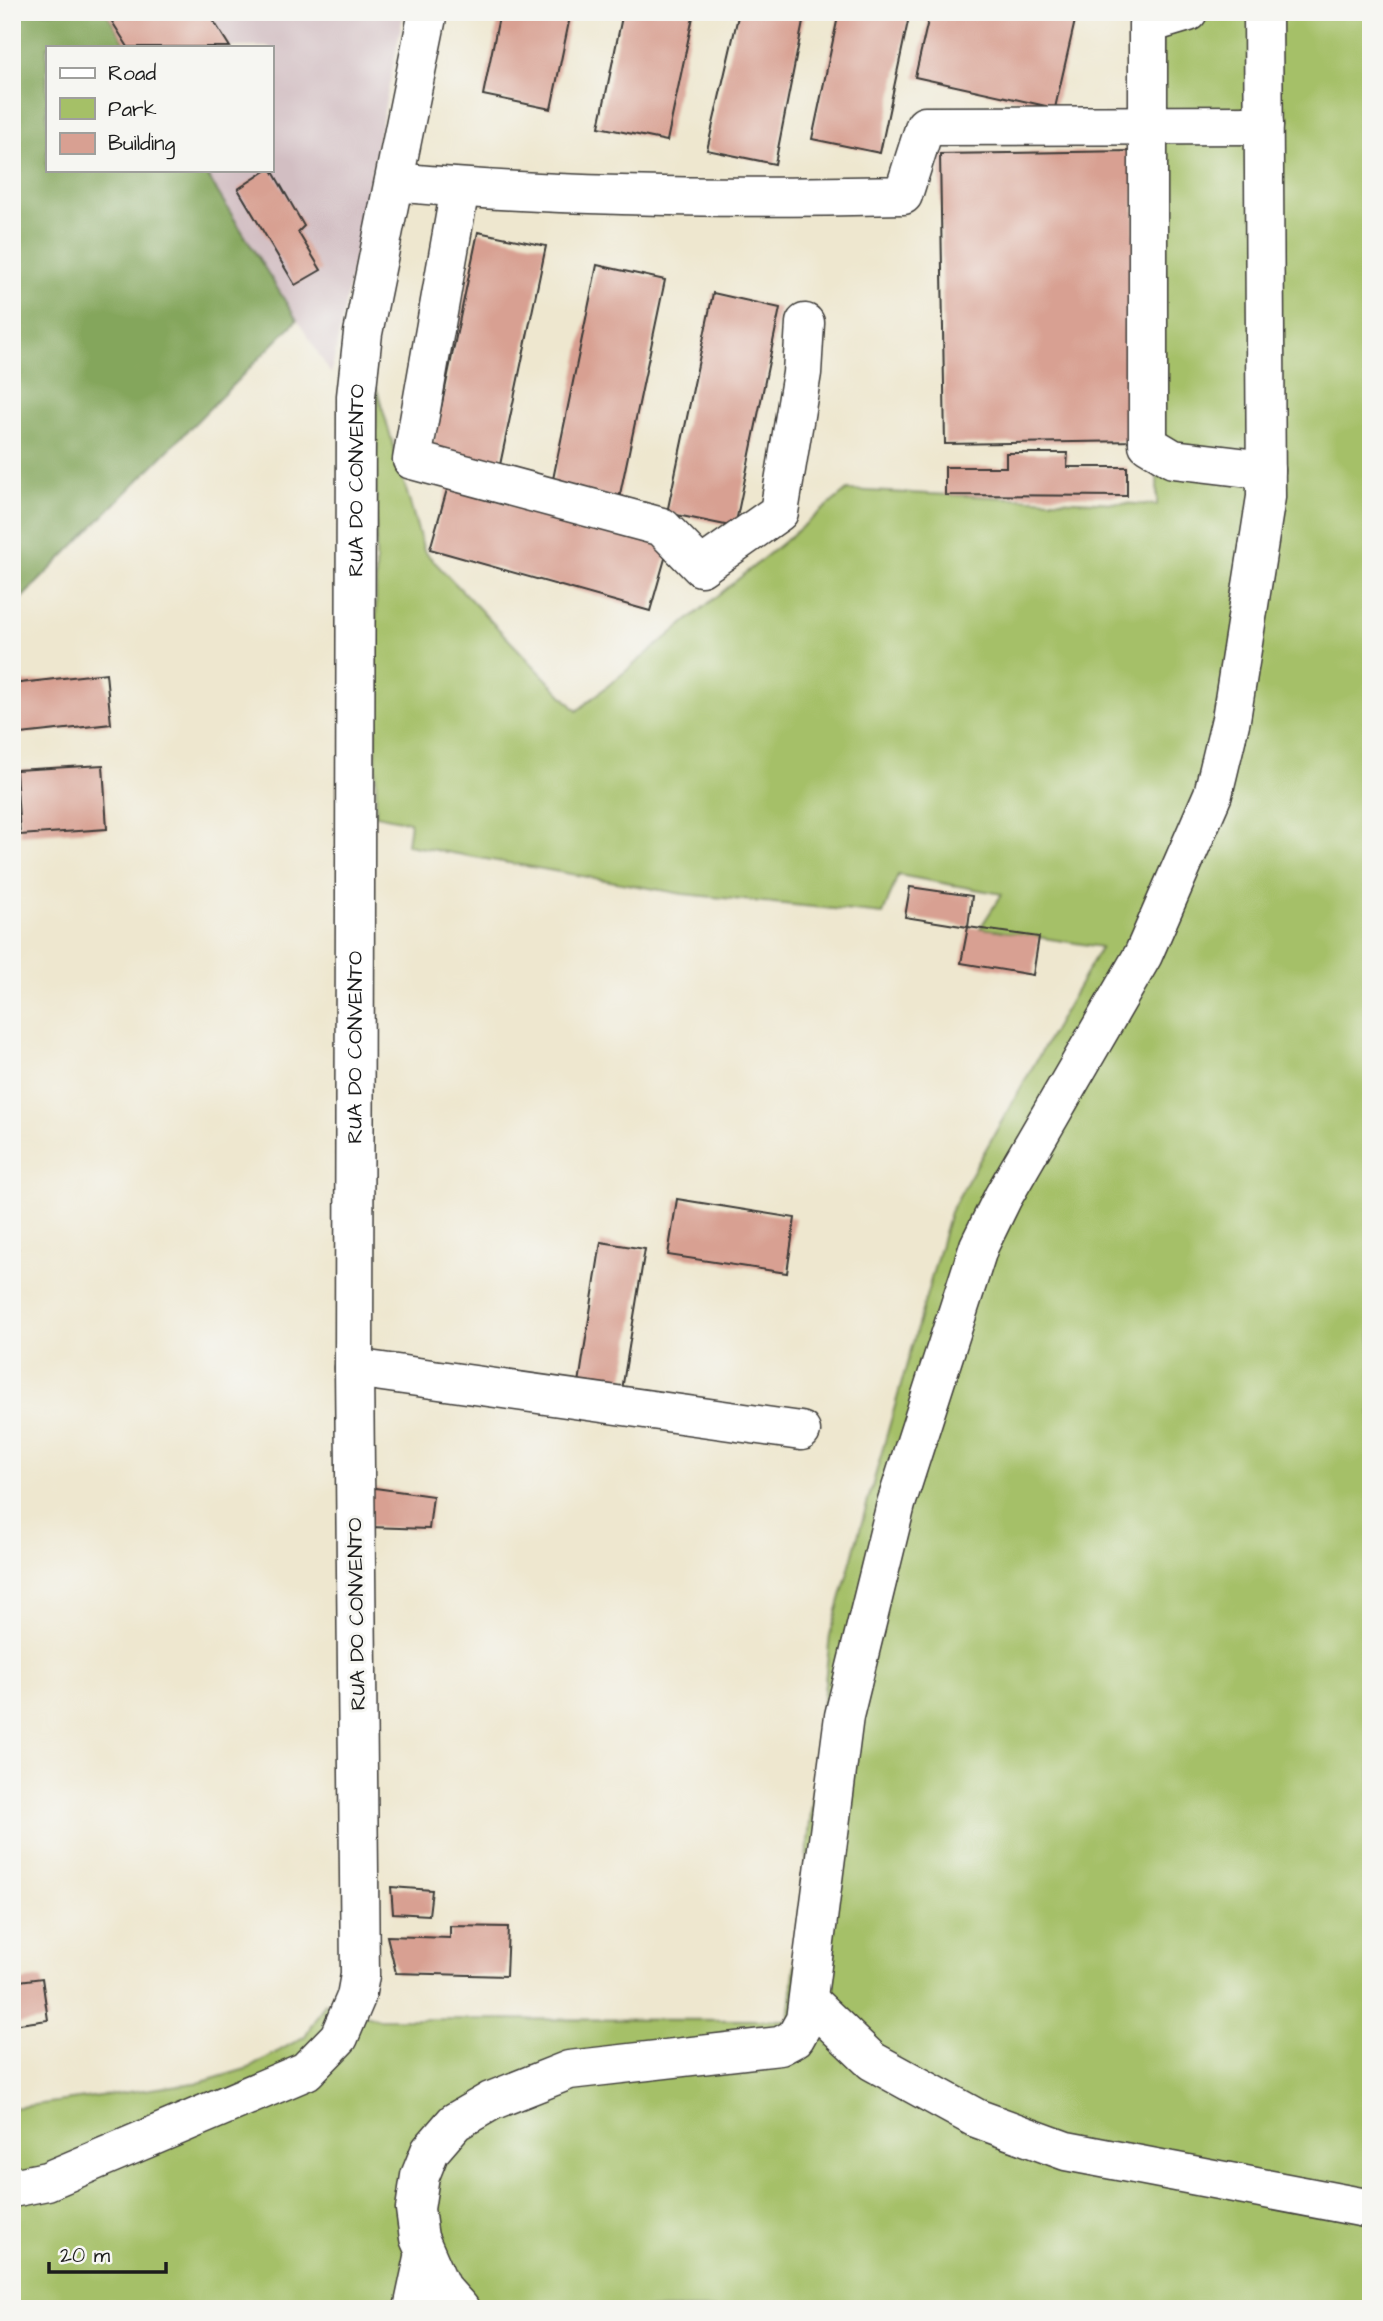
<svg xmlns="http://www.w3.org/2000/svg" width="1383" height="2321" viewBox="0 0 1383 2321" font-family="'Architects Daughter',sans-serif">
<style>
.industrial{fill:#d2bec2}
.green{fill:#a5c067;stroke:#606e42;stroke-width:2}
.forest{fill:#84a65c;stroke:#50613c;stroke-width:2}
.building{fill:#d8a092}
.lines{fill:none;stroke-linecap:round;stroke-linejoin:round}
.minor-casing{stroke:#3c3a37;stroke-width:41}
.minor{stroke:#fff;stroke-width:38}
.labels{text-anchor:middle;stroke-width:6;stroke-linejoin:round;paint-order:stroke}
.street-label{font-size:21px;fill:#1c1c1c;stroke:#f6f6f2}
</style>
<rect width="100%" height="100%" fill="#f6f6f2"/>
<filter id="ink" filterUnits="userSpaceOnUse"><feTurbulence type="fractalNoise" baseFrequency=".0143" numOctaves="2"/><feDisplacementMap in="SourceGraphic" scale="14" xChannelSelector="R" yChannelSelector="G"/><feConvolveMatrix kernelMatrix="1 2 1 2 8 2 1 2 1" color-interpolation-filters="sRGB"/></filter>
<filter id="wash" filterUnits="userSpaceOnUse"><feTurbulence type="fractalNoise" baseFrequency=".00686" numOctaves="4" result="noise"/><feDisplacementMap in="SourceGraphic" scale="28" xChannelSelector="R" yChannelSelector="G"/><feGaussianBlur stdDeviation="1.57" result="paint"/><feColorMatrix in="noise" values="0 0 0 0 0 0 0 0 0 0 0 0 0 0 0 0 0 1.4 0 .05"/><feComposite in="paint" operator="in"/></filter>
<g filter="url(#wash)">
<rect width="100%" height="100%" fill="#eee7cf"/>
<path class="industrial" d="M106 12H404L331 374 204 170H271V47H128Z"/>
<path class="green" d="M1237 12H1371V2309H12V2108L202 2082 249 2068 305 2036 325 2003 378 2019 789 2020 830 1635 950 1212 1101 947 980 928 1002 894 898 875 883 914 683 894 407 845 410 822 376 815V386L424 551 577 711 847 490 1157 505 1162 30Z"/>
<path class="forest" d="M12 12H106L128 47H47V170H204L297 320 12 608Z"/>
<g id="blocks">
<g class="building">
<path d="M106 12H208L230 47H128Z"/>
<path d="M500 12H571L551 109 483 95Z"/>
<path d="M623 12H694L667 141 599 127Z"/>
<path d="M739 12H805L775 164 707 150Z"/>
<path d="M839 12H910L880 153 812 139Z"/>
<path d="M930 12H1077L1055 108 915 77Z"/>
<path d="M1133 151 1138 441 945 444 940 154Z"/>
<path d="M267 170H272L304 226 298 232 321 270 295 285 238 189Z"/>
<path d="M478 232 546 246 500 465 432 451Z"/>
<path d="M597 265 665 280 619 499 552 484Z"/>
<path d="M713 293 780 308 735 527 667 513Z"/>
<path d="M1006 453H1068L1067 467H1127V496L945 495V467H1006Z"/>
<path d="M448 486 668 548 650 611 430 549Z"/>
<path d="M106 673 111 724 12 735V684Z"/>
<path d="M103 765 107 829 20 835 16 770Z"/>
<path d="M910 887 972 896 968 927 905 917Z"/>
<path d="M968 927 1039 937 1033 975 961 963Z"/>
<path d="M677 1199 795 1218 787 1273 668 1255Z"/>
<path d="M12 1232 18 1248 12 1249Z"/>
<path d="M601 1242 645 1249 622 1390 579 1383Z"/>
<path d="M368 1487 433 1496 429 1529 369 1527Z"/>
<path d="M391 1887 432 1890 429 1915 393 1913Z"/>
<path d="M450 1926 508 1927 506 1976 396 1973 387 1936 450 1938Z"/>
<path d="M42 1978 48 2020 12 2025V1982Z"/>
</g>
</g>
</g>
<g filter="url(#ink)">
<use href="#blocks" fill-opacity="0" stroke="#3c3a37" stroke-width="2"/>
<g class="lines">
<g class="minor-casing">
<g id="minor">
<path d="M1188 12 1148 24V444L1173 459 1266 470"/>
<path d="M394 182C562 198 734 199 903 195L925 126 1264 125"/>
<path d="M460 188 412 460 662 527 701 567 779 512 802 373 805 323"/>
<path d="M354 1368 801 1431"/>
<path d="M808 2000 872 2061 976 2118 1066 2151 1371 2209"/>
<path id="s1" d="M12 2188 47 2181 306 2071 339 2037 356 1997 360 1975 354 1368 356 396 363 333 428 12"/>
<path d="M413 2309 425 2253"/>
<path d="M460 2309 441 2288 419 2238 415 2209 420 2176 430 2151 455 2122 491 2101 569 2070 780 2046 795 2038 805 2020 844 1716 896 1504 979 1246 1003 1197 1143 955 1213 794 1231 719 1266 497 1263 12"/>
</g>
</g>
<use href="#minor" class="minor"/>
</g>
</g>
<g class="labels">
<g class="street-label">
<text dy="7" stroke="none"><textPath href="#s1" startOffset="1925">RUA DO CONVENTO</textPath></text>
<text dy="7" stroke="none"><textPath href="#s1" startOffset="1358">RUA DO CONVENTO</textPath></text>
<text transform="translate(356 1614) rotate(-91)" y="7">RUA DO CONVENTO</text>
</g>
</g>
<rect width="1383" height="2321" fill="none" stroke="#f6f6f2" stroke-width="42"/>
<rect x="46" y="46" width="228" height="126" fill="#f6f6f2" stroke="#9f9f9c" stroke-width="2"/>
<rect x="60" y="68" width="35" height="10" fill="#ffffff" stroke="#9f9f9c" stroke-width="2"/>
<text x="108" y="80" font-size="21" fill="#1c1c1c">Road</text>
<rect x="60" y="98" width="35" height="21" fill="#a5c067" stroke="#9f9f9c" stroke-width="2"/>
<text x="108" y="116" font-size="21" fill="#1c1c1c">Park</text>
<rect x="60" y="133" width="35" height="21" fill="#d8a092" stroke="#9f9f9c" stroke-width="2"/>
<text x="108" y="150" font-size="21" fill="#1c1c1c">Building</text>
<path d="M49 2262v10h117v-10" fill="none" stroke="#1c1c1c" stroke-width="3.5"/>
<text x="60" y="2262" font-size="21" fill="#1c1c1c" stroke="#f6f6f2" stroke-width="5" paint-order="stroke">20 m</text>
</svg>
